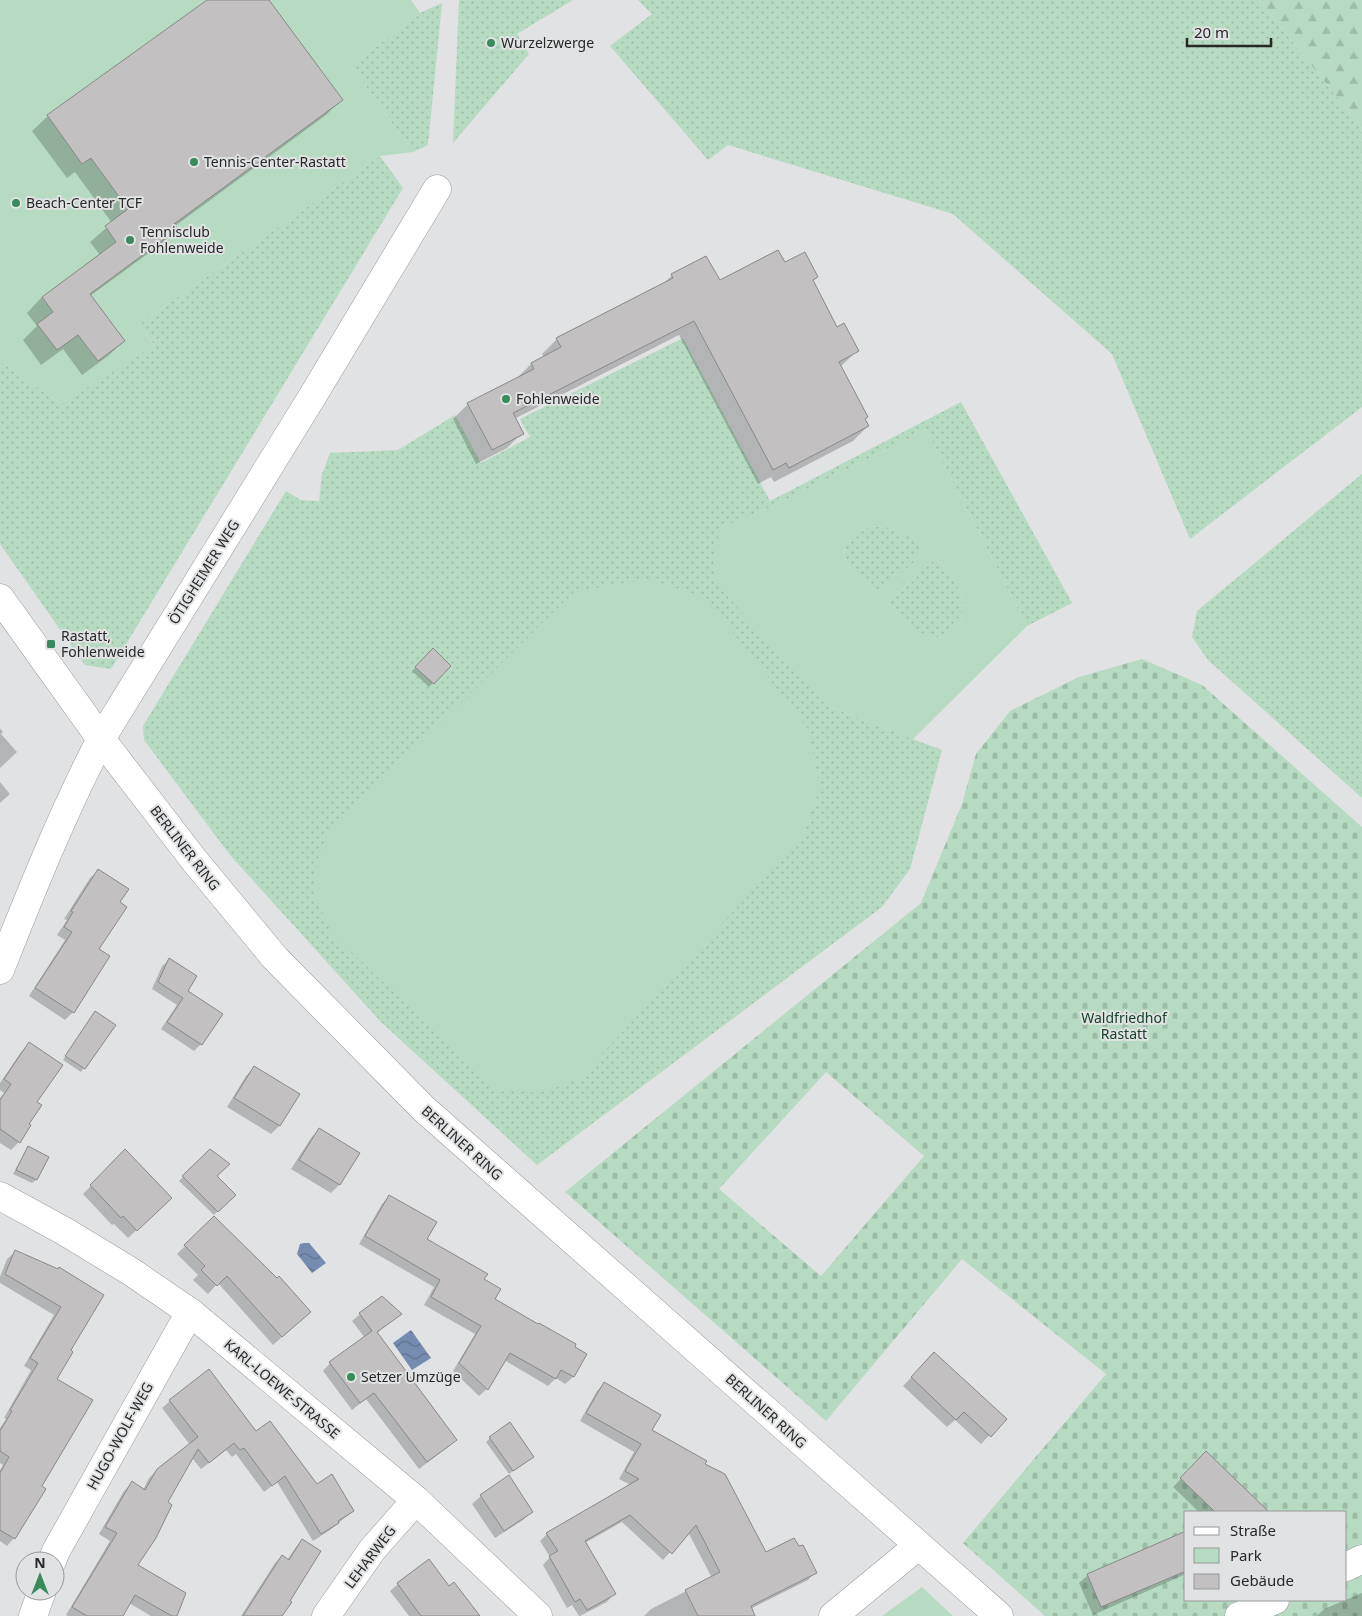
<svg xmlns="http://www.w3.org/2000/svg" width="1362" height="1616" viewBox="0 0 1362 1616" font-family="'Noto Sans',sans-serif">
<style>
.grass{fill:url(#grass-dots)}
.forest{fill:url(#forest-firs)}
.cemetery{fill:url(#cemetery-stones);fill-rule:evenodd}
.park{fill:#b6dbc2;fill-rule:evenodd}
.water{fill:url(#water-waves)}
.shadow{fill:#0003}
.building{fill:#c2c0c1;stroke:#8a8889}
.lines{fill:none;stroke-linecap:round;stroke-linejoin:round}
.minor-casing{stroke:#9a9b9d;stroke-width:29}
.minor{stroke:#fff;stroke-width:28}
.poi-dot{fill:#398b5c;stroke:#e0e2e3;stroke-width:2}
.labels{text-anchor:middle;stroke-width:4;stroke-linejoin:round;paint-order:stroke}
.poi-label{font-size:14px;fill:#282829;stroke:#e0e2e3;text-anchor:start}
.street-label{font-size:14px;fill:#282829;stroke:#e0e2e3}
.park-label{font-size:14px;fill:#124428;stroke:#e0e2e3}
</style>
<defs>
<pattern id="grass-dots" width="8" height="8" patternUnits="userSpaceOnUse" patternTransform="scale(1.25)"><rect width="8" height="8" fill="#b6dbc2"/><path d="M2 2h.1M6 6h.1" fill="none" stroke="#9cbca7" stroke-width="1.8" stroke-linecap="round"/></pattern>
<pattern id="forest-firs" width="22" height="20" patternUnits="userSpaceOnUse" patternTransform="scale(1.25)"><rect width="22" height="20" fill="#b6dbc2"/><path d="M5 1l3.5 6h-7zM16 11l3.5 6h-7z" fill="#9cbca7"/></pattern>
<pattern id="cemetery-stones" width="16" height="16" patternUnits="userSpaceOnUse" patternTransform="scale(1.25)"><rect width="16" height="16" fill="#b6dbc2"/><path d="M2 7V4a2 2 0 0 1 4 0v3zM10 15v-3a2 2 0 0 1 4 0v3z" fill="#9cbca7"/></pattern>
<pattern id="water-waves" width="16" height="10" patternUnits="userSpaceOnUse" patternTransform="scale(1.25)"><rect width="16" height="10" fill="#758cb0"/><path d="M0 5q4-4 8 0t8 0" fill="none" stroke="#60728f"/></pattern>
</defs>
<rect width="100%" height="100%" fill="#e0e2e3"/>
<g class="grass">
<path d="M459 0H573L517 34 529 54 453 143Z"/>
<path d="M638 0H1259L1362 128V407L1190 539 1112 354 953 214 728 145 708 160 610 46 652 14Z"/>
<path d="M442 3 428 145 413 152 351 66 420 13Z"/>
<path d="M380 156 403 188 111 669 85 665 0 544V361L61 404 154 345 139 324Z"/>
<path d="M683 338 770 501 961 402 1072 603 1027 626 926 430 769 508 721 528 827 706 942 750 910 869 882 907 537 1165 381 1022 230 855 144 740 143 726 286 491 301 500 319 501 322 474 330 453 398 450 455 415 481 463 530 437 520 419Z"/>
<path d="M1362 474V798L1208 660 1192 637 1197 611Z"/>
<path d="M884 526 914 538 924 548 913 563 880 593 870 587 846 564 844 547C857 529 862 527 884 526Z"/>
<path d="M935 559C939 562 944 566 947 569 961 585 972 618 952 632 946 637 938 639 930 637 913 632 900 615 888 603Z"/>
</g>
<path class="forest" d="M1259 0H1362V128Z"/>
<path class="cemetery" d="M1142 659 1202 685 1362 827V1616H1045L963 1543 1106 1374 962 1259 826 1421 565 1192 921 903 962 804 976 754 1010 711 1079 677ZM826 1072 924 1156 821 1276 719 1189ZM1186 1512H1346V1600H1186Z"/>
<g class="park">
<path d="M0 0H411L420 13 351 66 413 152 380 156 139 324 154 346 61 404 0 361Z"/>
<path d="M926 430 1027 626 913 739 827 706 716 584 713 562 720 528 769 508ZM884 526 914 538 924 548 913 563 880 592 870 587 846 564 844 548C857 529 862 527 884 526ZM935 559C939 562 944 565 947 569 961 585 972 618 952 632 946 637 938 639 930 637 914 632 900 615 888 603Z"/>
<path d="M647 579 705 597 808 729 820 787 803 836 578 1080 539 1093 497 1089 332 934 313 892 317 867 328 834 574 592Z"/>
<path d="M922 1587 953 1616H882Z"/>
</g>
<g class="water">
<path d="M304 1243H309L326 1263 312 1273 297 1254 300 1244Z"/>
<path d="M411 1330 431 1358 412 1370 393 1343Z"/>
</g>
<g class="shadow">
<path d="M209 0H268L341 100 326 115 175 226 177 229 161 244 90 296 124 341 108 356 82 375 63 349 41 365 23 340 37 326 27 313 42 297 100 255 90 242 112 223 75 172 67 178 32 131 48 116Z"/>
<path d="M784 264 816 277 812 282 836 328 857 351 840 367 868 426 853 441 774 482 771 477 758 484 679 335 514 419 522 433 507 448 476 464 453 419 468 404 517 378 531 364 544 357 542 354 557 339 662 286 672 275 719 282Z"/>
<path d="M433 650 449 666 429 687 412 671Z"/>
<path d="M0 728 3 732 1 734 17 752 0 768Z"/>
<path d="M0 782 10 794 0 803Z"/>
<path d="M98 871 119 903 73 1012 65 1020 29 996 65 940 57 935 67 920 64 919 90 878Z"/>
<path d="M169 960 186 991 201 1044 194 1051 161 1029 177 1005 152 989 162 966Z"/>
<path d="M95 1012 84 1068 81 1072 63 1060Z"/>
<path d="M29 1044 36 1102 19 1142 11 1150 0 1143V1098L4 1093 0 1090V1083L21 1052Z"/>
<path d="M254 1068 298 1095 279 1126 271 1134 227 1107 246 1076Z"/>
<path d="M319 1129 358 1154 339 1185 331 1193 291 1169 311 1138Z"/>
<path d="M29 1148 47 1157 36 1180 32 1183 13 1174 25 1152Z"/>
<path d="M210 1150 216 1176 234 1195 214 1215 179 1181Z"/>
<path d="M125 1151 162 1206 128 1238 114 1224 112 1225 83 1194Z"/>
<path d="M389 1197 426 1239 483 1280 494 1299 585 1354 573 1377 565 1384 556 1378 548 1386 504 1360 487 1389 479 1396 453 1371 475 1334 424 1305 434 1287 359 1244 382 1204Z"/>
<path d="M214 1217 301 1320 273 1345 218 1283 208 1294 193 1280 198 1275 177 1254Z"/>
<path d="M15 1252 58 1270 69 1351 56 1379 40 1487 14 1538 7 1546 0 1541V1470L3 1465 0 1463V1428L6 1419 4 1418 31 1370 24 1366 54 1315 0 1283V1277L7 1259Z"/>
<path d="M360 1314H400L377 1333 456 1440 448 1447 419 1469 366 1399 352 1410 323 1371 330 1363 365 1338 352 1321Z"/>
<path d="M926 1362 1005 1419 981 1444 955 1420 947 1427 903 1386Z"/>
<path d="M604 1384 651 1430 704 1464 765 1554 815 1572 808 1580 750 1609 754 1616H644L651 1609 712 1578 688 1532 663 1560 622 1522 585 1543 614 1594 607 1602 580 1616H579L572 1605 567 1608 543 1565 550 1557 540 1541 547 1534 631 1485 619 1479 634 1452 580 1421 597 1391Z"/>
<path d="M170 1401 256 1433 316 1485 353 1511 330 1530 313 1541 277 1482 264 1492 236 1454 232 1457 226 1450 201 1469 192 1458 166 1503 136 1565 176 1616H151L129 1603 121 1616H68L66 1615 110 1541 99 1534 124 1491 132 1483 143 1490 149 1478 157 1470 190 1445 162 1408Z"/>
<path d="M490 1438 532 1457 509 1474 486 1442Z"/>
<path d="M1206 1453 1267 1512H1199L1173 1487Z"/>
<path d="M481 1496 532 1511 523 1520 495 1538 472 1504Z"/>
<path d="M1186 1532V1574L1093 1615 1079 1583 1088 1575Z"/>
<path d="M303 1540 281 1616H241L275 1563 282 1556 287 1560 296 1547Z"/>
<path d="M398 1584 449 1588 478 1616H409L390 1591Z"/>
<path d="M1362 1593V1616H1317L1324 1609Z"/>
</g>
<g class="building">
<path d="M207 0H269L343 100 174 224 178 229 90 294 125 341 98 361 78 335 57 350 37 324 53 312 42 297 116 242 105 226 128 209 91 158 82 164 47 115Z"/>
<path d="M778 250 785 262 805 252 818 277 813 280 837 327 844 323 859 351 839 362 868 417 865 419 869 426 789 468 786 463 773 470 694 321 513 413 524 434 492 450 467 403 534 369 531 363 561 347 556 338 673 278 671 274 706 256 720 280Z"/>
<path d="M433 648 451 666 434 684 415 667Z"/>
<path d="M98 869 129 889 120 902 127 907 99 949 110 956 74 1013 35 988 72 932 64 927 73 912 71 911Z"/>
<path d="M169 958 197 976 188 991 223 1014 202 1045 167 1022 183 998 158 982Z"/>
<path d="M95 1011 116 1025 85 1069 65 1056Z"/>
<path d="M29 1042 63 1065 37 1102 42 1105 29 1124 31 1125 20 1143 0 1129V1100L11 1084 4 1079Z"/>
<path d="M254 1066 300 1094 280 1126 234 1098Z"/>
<path d="M319 1128 360 1153 340 1185 299 1160Z"/>
<path d="M28 1146 49 1157 37 1180 16 1170Z"/>
<path d="M125 1149 172 1198 137 1231 123 1216 121 1218 90 1185Z"/>
<path d="M210 1149 230 1164 217 1176 236 1195 218 1212 182 1176Z"/>
<path d="M389 1195 437 1222 427 1239 488 1274 484 1279 501 1289 495 1299 538 1324 539 1323 576 1344 575 1347 587 1354 574 1377 561 1370 556 1379 510 1353 488 1390 459 1363 481 1326 431 1297 440 1280 365 1236Z"/>
<path d="M214 1216 277 1278 279 1276 311 1312 282 1337 227 1276 217 1286 201 1270 205 1266 184 1245Z"/>
<path d="M15 1250 58 1269 59 1267 104 1295 71 1350 73 1352 57 1379 93 1400 42 1486 46 1489 15 1539 0 1530V1473L9 1457 0 1451V1431L12 1411 10 1410 38 1363 30 1358 61 1307 5 1274Z"/>
<path d="M382 1296 402 1314 377 1332 457 1440 427 1462 374 1393 360 1403 329 1362 372 1331 359 1313Z"/>
<path d="M934 1352 1007 1419 991 1437 964 1412 956 1420 911 1377Z"/>
<path d="M209 1369 256 1431 270 1421 317 1484 332 1474 354 1511 338 1521 339 1523 321 1534 285 1476 272 1486 244 1448 240 1450 234 1443 209 1463 198 1449 168 1502 172 1505 156 1538 138 1565 186 1593 177 1616H172L135 1595 123 1616H87L72 1607 117 1533 105 1527 132 1481 145 1490 157 1469 198 1437 169 1400Z"/>
<path d="M604 1382 661 1415 652 1430 707 1461 705 1464 725 1474 766 1552 794 1538 799 1546 803 1545 817 1573 751 1606 755 1616H698L685 1590 720 1572 696 1525 672 1554 630 1515 585 1541 616 1594 587 1610 580 1599 575 1602 549 1556 558 1551 546 1533 639 1479 625 1471 641 1444 586 1413Z"/>
<path d="M510 1422 534 1457 513 1471 489 1437Z"/>
<path d="M1206 1451 1269 1512H1215L1180 1478Z"/>
<path d="M509 1475 533 1512 504 1531 480 1495Z"/>
<path d="M1186 1531V1571L1101 1607 1087 1574Z"/>
<path d="M302 1539 321 1551 290 1601 292 1602 282 1616H243L282 1555 289 1560Z"/>
<path d="M429 1559 449 1586 454 1582 480 1616H421L397 1583Z"/>
</g>
<g class="lines">
<g class="minor-casing">
<g id="minor">
<path d="M0 598 101 739 194 860 275 958 424 1109 999 1616"/>
<path d="M0 970C31 892 62 814 101 739L312 397 437 189"/>
<path d="M0 1196 64 1231 130 1271 190 1312 416 1500 538 1616"/>
<path d="M52 1561 56 1551 190 1312"/>
<path d="M1346 1567 1362 1559"/>
<path d="M33 1616 42 1591"/>
<path d="M326 1616 372 1550 416 1500"/>
<path d="M833 1616 918 1546"/>
<path d="M1239 1616 1275 1600"/>
</g>
</g>
<use href="#minor" class="minor"/>
</g>
<g class="poi-dot">
<circle cx="491" cy="43" r="5"/>
<circle cx="194" cy="162" r="5"/>
<circle cx="16" cy="203" r="5"/>
<circle cx="130" cy="240" r="5"/>
<circle cx="506" cy="399" r="5"/>
<rect x="46" y="639" width="10" height="10" rx="2.5"/>
<circle cx="351" cy="1377" r="5"/>
</g>
<g class="labels">
<g class="poi-label">
<text x="501" y="48">Wurzelzwerge</text>
<text x="204" y="167">Tennis-Center-Rastatt</text>
<text x="26" y="208">Beach-Center TCF</text>
<text x="140" y="237">Tennisclub<tspan x="140" dy="16">Fohlenweide</tspan></text>
<text x="516" y="404">Fohlenweide</text>
<text x="61" y="641">Rastatt,<tspan x="61" dy="16">Fohlenweide</tspan></text>
<text x="361" y="1382">Setzer Umzüge</text>
</g>
<g class="street-label">
<text transform="translate(204 572) rotate(-58)" y="5">ÖTIGHEIMER WEG</text>
<text transform="translate(185 848) rotate(52)" y="5">BERLINER RING</text>
<text transform="translate(462 1143) rotate(42)" y="5">BERLINER RING</text>
<text transform="translate(282 1389) rotate(40)" y="5">KARL-LOEWE-STRASSE</text>
<text transform="translate(766 1411) rotate(42)" y="5">BERLINER RING</text>
<text transform="translate(120 1436) rotate(-61)" y="5">HUGO-WOLF-WEG</text>
<text transform="translate(370 1557) rotate(-53)" y="5">LEHARWEG</text>
</g>
<g class="park-label">
<text x="1124" y="1023">Waldfriedhof<tspan x="1124" dy="16">Rastatt</tspan></text>
</g>
</g>
<rect x="1184" y="1511" width="162" height="90" fill="#e0e2e3" stroke="#969899"/>
<rect x="1194" y="1527" width="25" height="8" fill="#ffffff" stroke="#969899"/>
<text x="1230" y="1536" font-size="15" fill="#282829">Straße</text>
<rect x="1194" y="1548" width="25" height="15" fill="#b6dbc2" stroke="#969899"/>
<text x="1230" y="1561" font-size="15" fill="#282829">Park</text>
<rect x="1194" y="1574" width="25" height="15" fill="#c2c0c1" stroke="#969899"/>
<text x="1230" y="1586" font-size="15" fill="#282829">Gebäude</text>
<g transform="translate(40 1576)"><circle r="24" fill="#e0e2e3" stroke="#969899"/>
<path d="M0-4L9 19L0 12L-9 19Z" fill="#398b5c"/>
<text y="-8" font-size="14" font-weight="bold" text-anchor="middle" fill="#282829">N</text>
</g>
<path d="M1187 38v8h84v-8" fill="none" stroke="#282829" stroke-width="2.5"/>
<text x="1194" y="38" font-size="15" fill="#282829" stroke="#e0e2e3" stroke-width="4" paint-order="stroke">20 m</text>
</svg>
